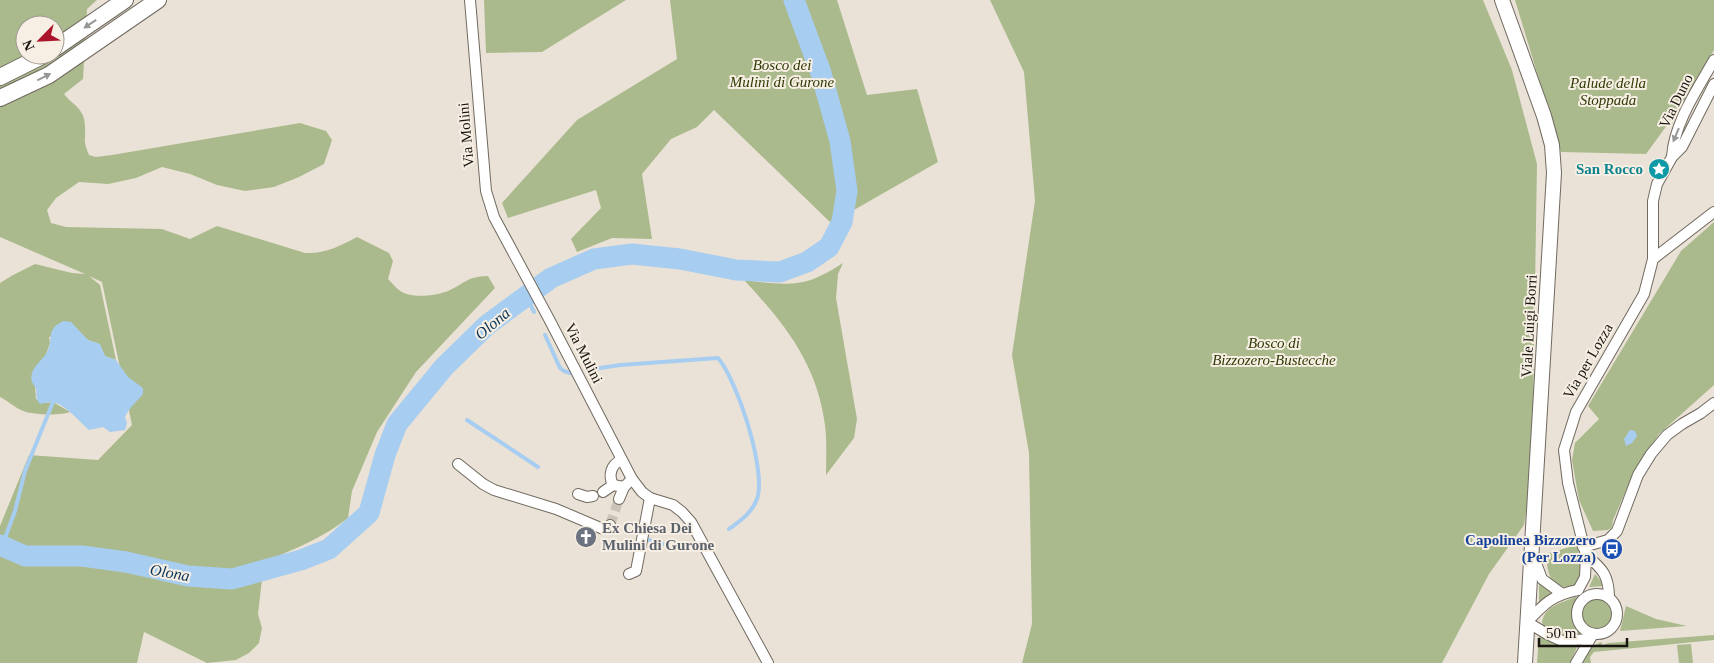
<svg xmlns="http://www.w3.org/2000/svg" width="1714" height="663" viewBox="0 0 1714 663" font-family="Georgia,serif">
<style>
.green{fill:#abba8d;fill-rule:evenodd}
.water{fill:#a7cdf1}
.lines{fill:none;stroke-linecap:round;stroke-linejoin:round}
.stream{stroke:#a7cdf1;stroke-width:4}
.river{stroke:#a7cdf1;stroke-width:21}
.minor-tunnel{stroke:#cac3b8;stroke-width:10;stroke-dasharray:10 5;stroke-linecap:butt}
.minor-casing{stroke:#70695f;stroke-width:12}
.secondary-casing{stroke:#70695f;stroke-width:16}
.trunk-casing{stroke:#70695f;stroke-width:18}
.minor{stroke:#fff;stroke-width:10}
.secondary{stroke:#fff;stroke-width:14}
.trunk{stroke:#fff;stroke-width:16}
.oneway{fill:#979694}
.labels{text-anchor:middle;stroke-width:4;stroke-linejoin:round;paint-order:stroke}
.park-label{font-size:15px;font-style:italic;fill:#2e3b05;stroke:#f7efe3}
.street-label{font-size:15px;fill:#181511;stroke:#f7efe3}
.culture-label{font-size:15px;font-weight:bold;fill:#0d838f;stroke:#f7efe3;text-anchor:end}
.worship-label{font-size:15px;font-weight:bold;fill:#5b616d;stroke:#f7efe3;text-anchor:start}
.transit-label{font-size:15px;font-weight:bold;fill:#164399;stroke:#f7efe3;text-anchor:end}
.water-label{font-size:16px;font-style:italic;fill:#0b3659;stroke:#f7efe3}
</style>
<rect width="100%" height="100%" fill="#eae2d6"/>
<g class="green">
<path d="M0 0H97L87 9 83 79 64 94C69 101 77 105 81 112 86 119 85 130 85 139 84 143 87 150 89 155L96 157 112 155 300 123 326 131 332 140 324 164 299 177 274 187 245 191 217 185 190 174 162 167 136 178 108 184 79 182 56 198 47 210 51 223 66 227 162 229 190 239 217 226 305 253C325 254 340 246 357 237L389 253 393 261 388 279C391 282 395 287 399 290 410 299 435 296 448 291 466 283 465 277 488 276L495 288 416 372 377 432 352 491 348 518C323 538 294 549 264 562L258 614 262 628 259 643 249 653 236 660 207 663 144 632 137 663H0V526L29 455 98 460 132 425 102 282 89 276 100 285 116 360 105 356 99 344 88 340 80 333 49 337 50 343 35 387 36 399 45 403 53 402 70 412C61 416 30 415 21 410 14 407 8 401 0 397V283L13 275 35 264 72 273 85 274 0 237ZM25 25H55V55H25Z"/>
<path d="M484 0H626L542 52 486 53Z"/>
<path d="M670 0H837L867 95 917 89 938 162 831 223 714 110 697 127 671 139 642 174 652 239 612 238 577 252 571 239 601 208 596 190 508 218 502 203 577 120 677 59Z"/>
<path d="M990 0H1483L1512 70 1537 164 1532 474 1524 525 1489 574 1442 663H1022L1032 624 1029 453 1012 355 1035 201 1024 72Z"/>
<path d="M1515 0H1714V50L1681 106 1646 154 1561 152Z"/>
<path d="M1714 222V385L1659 434 1634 472 1613 520 1612 527 1608 530 1593 531 1579 500 1572 460 1575 443 1599 419 1588 406 1681 251Z"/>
<path d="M843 263 838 274 836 298 857 419 854 438 826 475C826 459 827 442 825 425 817 364 785 324 744 280 768 283 795 288 818 277 827 273 835 268 843 263Z"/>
<path d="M1577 545C1580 560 1584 572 1575 586 1549 591 1549 575 1545 554Z"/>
<path d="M1595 574 1605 586 1589 587Z"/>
<path d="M1539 579 1556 594 1539 605Z"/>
<path d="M1575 597 1578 598C1572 615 1572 620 1584 635 1567 636 1553 637 1542 623 1544 606 1561 603 1575 597Z"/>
<circle cx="1597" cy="614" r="15"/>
<path d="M1626 606 1656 619 1687 626 1620 631Z"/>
<path d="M1539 634C1552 643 1562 645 1578 645L1570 663H1537Z"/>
<path d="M1714 635V640L1594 652 1590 657 1591 663H1580L1591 647 1601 642 1603 645 1608 643Z"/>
<path d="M1691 644 1693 663H1679L1677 645Z"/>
</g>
<g class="water">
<path d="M64 321 71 322 88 340 100 344 105 356 116 360 128 377 143 388V394C136 403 130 406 125 417L127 423 125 430 110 432 103 427 89 430C80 422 64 403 52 402 49 402 44 403 40 404 35 398 37 395 36 389 35 386 33 384 32 382 29 369 40 363 46 354 55 340 44 329 64 321Z"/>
<path d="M1630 430 1635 431 1637 436 1632 443 1626 446 1624 439Z"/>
</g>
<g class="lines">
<g class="stream">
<path d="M526 296 534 312"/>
<path d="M545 335 560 368 564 371 570 373"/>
<path d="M587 370 620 365 718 358C737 380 767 471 757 499 752 513 740 521 729 529"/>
<path d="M467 420 538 467"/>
<path d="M645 539 682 549"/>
<path d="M2 546 15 511 25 471 53 402"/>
</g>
<path class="river" d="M0 545 25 556H82L126 562 188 576 232 579 301 560 329 549 369 513 385 455 397 424 444 367 487 325 551 278 594 259 632 254 680 259 736 270 780 272 807 262 829 247 842 222 847 191 840 141 821 73 794 0"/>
<path class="minor-tunnel" d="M610 525 619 499"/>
<g class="minor-casing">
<g id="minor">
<path d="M470 0 486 191 494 217 549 319 632 479 642 492 650 498 673 505 682 512 691 522 768 663"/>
<path d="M1672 157C1674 123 1697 90 1714 60"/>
<path d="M1653 259V201L1657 184 1672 157 1682 147 1714 84"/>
<path d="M458 464 483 484 494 490 556 509 603 529 609 528 610 525"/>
<path d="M613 485C608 475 611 465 621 460"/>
<path d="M613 485 624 487 632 479"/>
<path d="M603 492 613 485"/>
<path d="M578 494 587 497 593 496"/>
<path d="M619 499 624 487"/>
<path d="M1583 547 1608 540 1617 531 1638 475 1651 454 1667 435 1682 424 1701 413 1714 403"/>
<path d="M1533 555 1542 579 1561 593"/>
<path d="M1586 555C1603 569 1609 576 1609 598"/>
<path d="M629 574 636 571 650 498"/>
<path d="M1578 590 1585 577 1586 555 1568 483 1564 450 1576 412 1644 294 1653 259 1714 212"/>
<path d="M1578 590C1552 595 1544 604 1527 622L1547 634 1562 641 1589 639"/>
<circle cx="1597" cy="614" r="20"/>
<path d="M1576 663 1592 636"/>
</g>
</g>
<g class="secondary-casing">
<path id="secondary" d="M1502 0 1544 116 1552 145 1554 173 1525 663"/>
</g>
<g class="trunk-casing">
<g id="trunk">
<path d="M55 48 125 0"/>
<path d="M0 77 44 55"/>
<path d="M0 98 49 75 158 0"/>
</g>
</g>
<use href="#minor" class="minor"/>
<use href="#secondary" class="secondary"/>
<use href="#trunk" class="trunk"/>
</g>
<defs><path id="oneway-solid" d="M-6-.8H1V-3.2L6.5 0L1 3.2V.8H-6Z" transform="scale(1.25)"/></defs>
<g class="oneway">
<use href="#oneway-solid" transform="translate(90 24) rotate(146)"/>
<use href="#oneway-solid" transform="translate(44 77) rotate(-27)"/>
<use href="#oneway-solid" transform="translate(1676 135) rotate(113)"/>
</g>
<defs>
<g id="sight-disc" transform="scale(1.125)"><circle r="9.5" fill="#0f9aa8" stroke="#f7efe3"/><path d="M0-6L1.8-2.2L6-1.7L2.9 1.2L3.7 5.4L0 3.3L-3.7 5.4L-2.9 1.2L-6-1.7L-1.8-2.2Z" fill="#fff"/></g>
<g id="church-disc" transform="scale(1.125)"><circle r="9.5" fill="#6b7280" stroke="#f7efe3"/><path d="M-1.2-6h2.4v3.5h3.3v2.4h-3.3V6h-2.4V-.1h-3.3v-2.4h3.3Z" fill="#fff"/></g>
<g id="bus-disc" transform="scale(1.125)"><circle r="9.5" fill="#1a4fb4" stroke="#f7efe3"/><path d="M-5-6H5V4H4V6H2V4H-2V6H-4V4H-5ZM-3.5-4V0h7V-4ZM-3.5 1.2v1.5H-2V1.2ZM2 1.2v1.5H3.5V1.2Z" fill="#fff"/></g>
</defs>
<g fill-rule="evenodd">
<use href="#sight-disc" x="1659" y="169"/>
<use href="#church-disc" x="586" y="537"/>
<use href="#bus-disc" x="1612" y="549"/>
</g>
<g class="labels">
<g class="park-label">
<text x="782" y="70">Bosco dei<tspan x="782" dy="17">Mulini di Gurone</tspan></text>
<text x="1608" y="88">Palude della<tspan x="1608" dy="17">Stoppada</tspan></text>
<text x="1274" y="348">Bosco di<tspan x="1274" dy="17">Bizzozero-Bustecche</tspan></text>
</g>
<g class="street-label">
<text transform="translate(1676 101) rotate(-64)" y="5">Via Duno</text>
<text transform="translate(466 135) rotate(-95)" y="5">Via Molini</text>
<text transform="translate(1529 326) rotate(-87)" y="5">Viale Luigi Borri</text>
<text transform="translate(584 353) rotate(63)" y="5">Via Mulini</text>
<text transform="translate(1588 361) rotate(-60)" y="5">Via per Lozza</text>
</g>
<g class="culture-label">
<text x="1643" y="174">San Rocco</text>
</g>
<g class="worship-label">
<text x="602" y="533">Ex Chiesa Dei<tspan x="602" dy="17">Mulini di Gurone</tspan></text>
</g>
<g class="transit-label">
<text x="1596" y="545">Capolinea Bizzozero<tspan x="1596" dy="17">(Per Lozza)</tspan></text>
</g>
<g class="water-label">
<text transform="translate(492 323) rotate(-40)" y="6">Olona</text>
<text transform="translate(170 572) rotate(10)" y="6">Olona</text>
</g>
</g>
<g transform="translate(40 40) rotate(246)"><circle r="24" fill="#f7efe3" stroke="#9e988f"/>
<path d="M0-4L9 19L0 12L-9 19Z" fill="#ab152b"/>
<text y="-8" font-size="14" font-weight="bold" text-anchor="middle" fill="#181511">N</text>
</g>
<path d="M1539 638v8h88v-8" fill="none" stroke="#181511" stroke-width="2.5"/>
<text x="1546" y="638" font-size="15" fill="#181511" stroke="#f7efe3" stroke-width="4" paint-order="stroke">50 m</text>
</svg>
